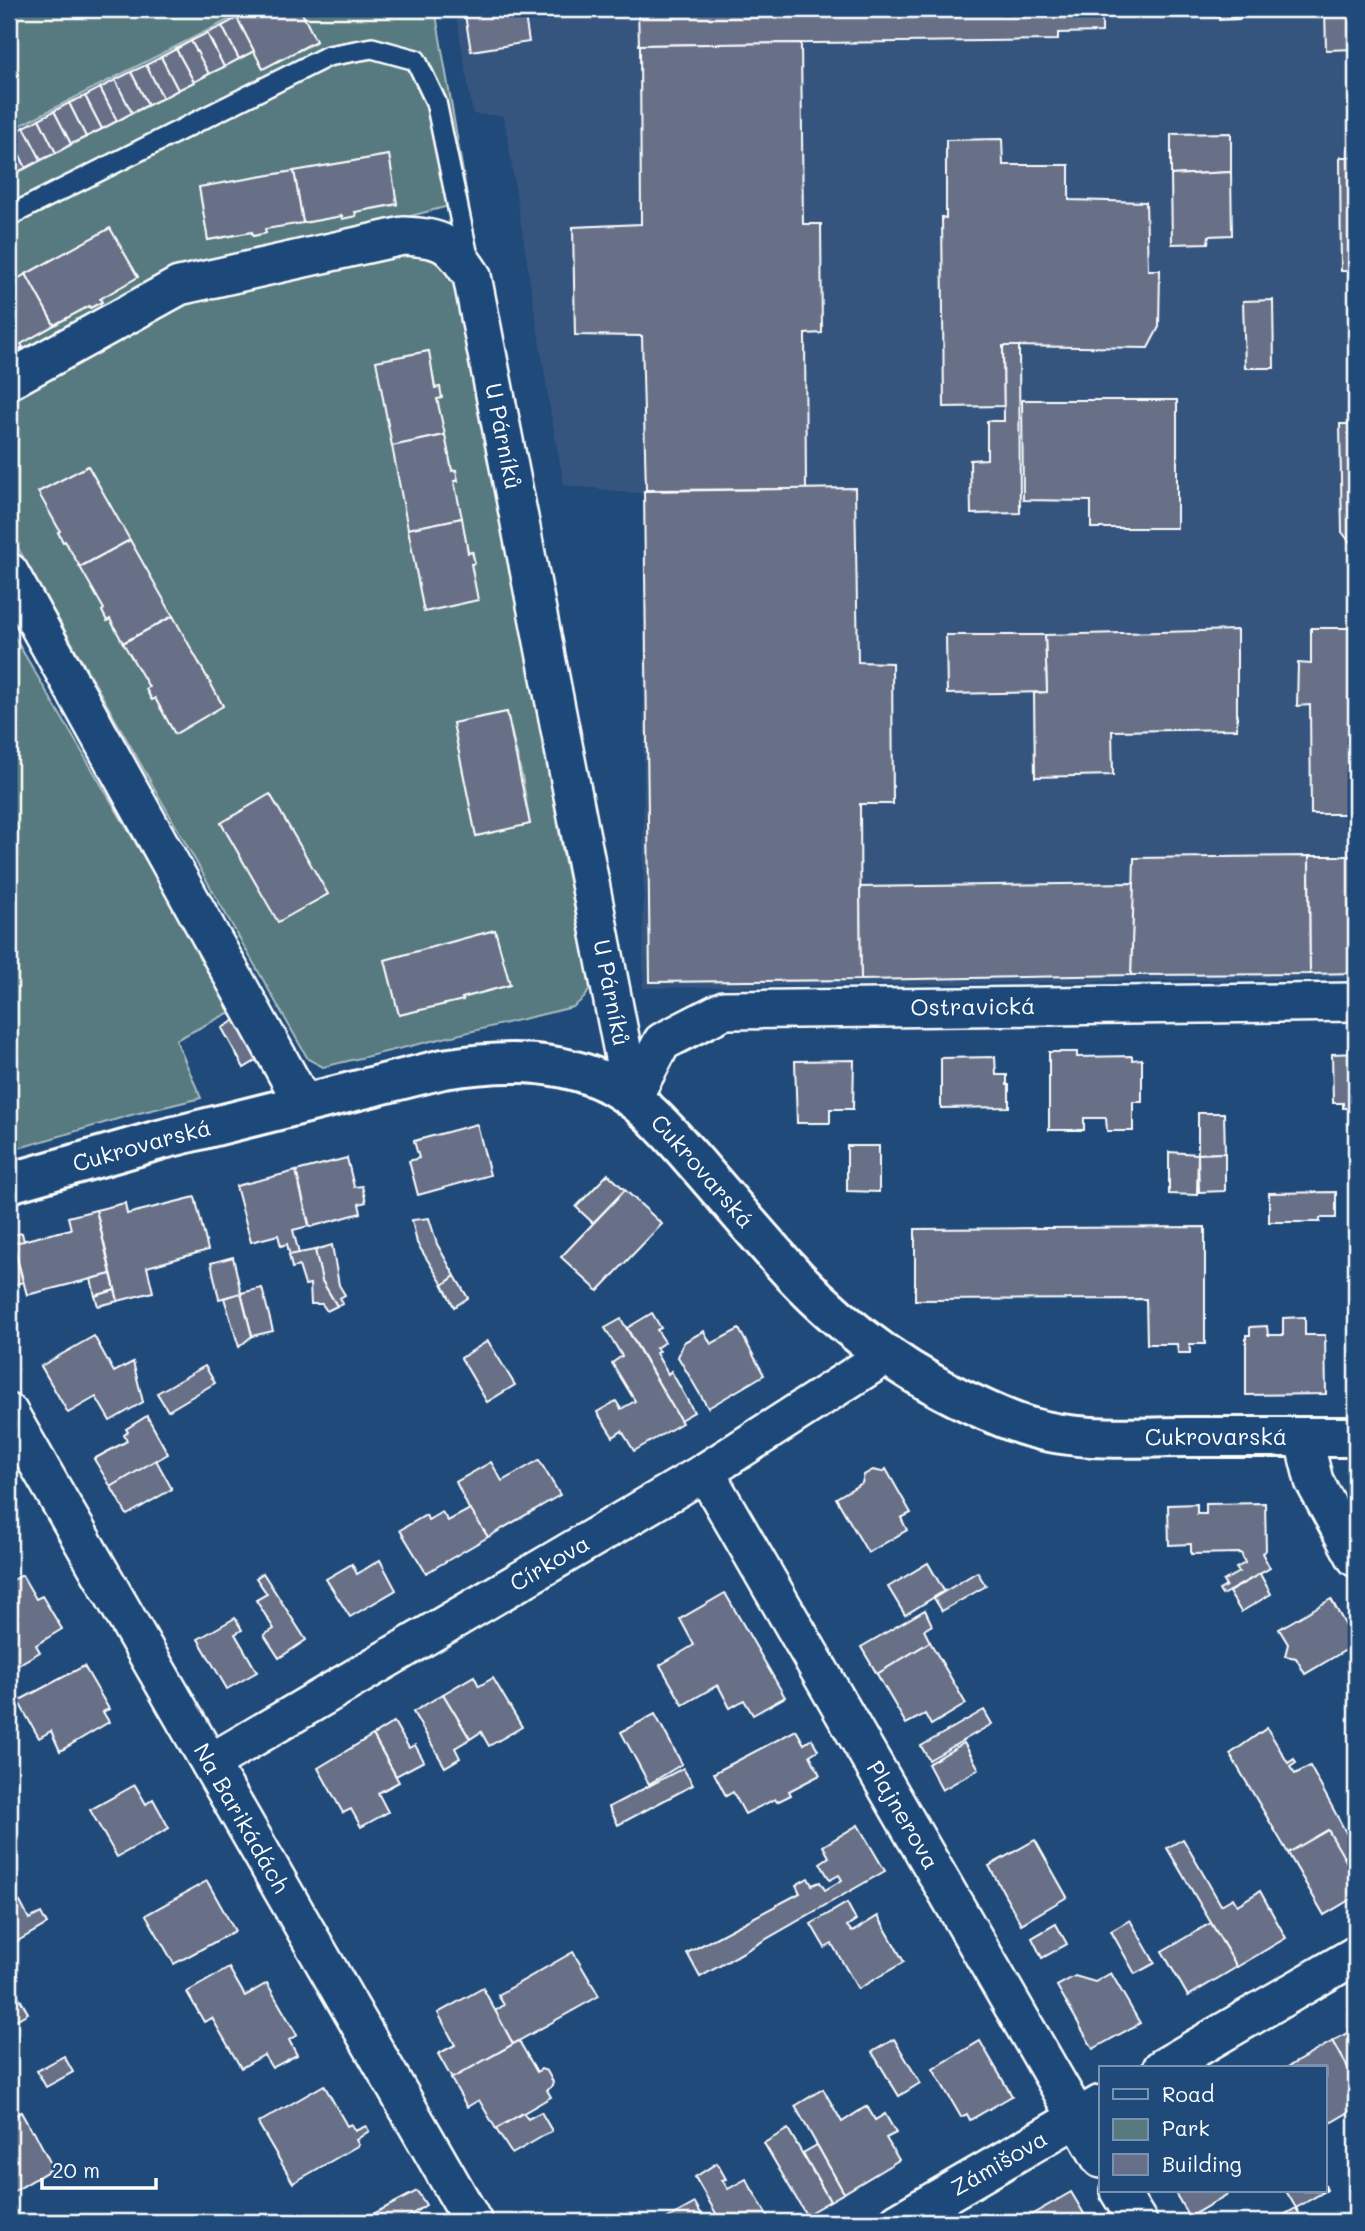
<svg xmlns="http://www.w3.org/2000/svg" width="1365" height="2231" viewBox="0 0 1365 2231" font-family="Mali,sans-serif">
<style>
.built{fill:#35557e}
.green{fill:#577a7f;stroke:#abbcbf;stroke-width:2;fill-rule:evenodd}
.building{fill:#677088;stroke:#fff;stroke-width:2}
.lines{fill:none;stroke-linecap:round;stroke-linejoin:round}
.lane-casing{stroke:#fff;stroke-width:24}
.street-casing{stroke:#fff;stroke-width:42}
.secondary-casing{stroke:#fff;stroke-width:44}
.lane{stroke:#1f4a7a;stroke-width:19}
.street{stroke:#1f4a7a;stroke-width:37}
.secondary{stroke:#1f4a7a;stroke-width:38}
.labels{text-anchor:middle;stroke-width:7;stroke-linejoin:round;paint-order:stroke}
.street-label{font-size:23px;fill:#fff;stroke:#1f4a7a}
</style>
<rect width="100%" height="100%" fill="#1f4a7a"/>
<filter id="ink" filterUnits="userSpaceOnUse"><feTurbulence type="fractalNoise" baseFrequency=".0143" numOctaves="2"/><feDisplacementMap in="SourceGraphic" scale="14" xChannelSelector="R" yChannelSelector="G"/><feConvolveMatrix kernelMatrix="1 2 1 2 8 2 1 2 1" color-interpolation-filters="sRGB"/></filter>
<g filter="url(#ink)">
<path class="built" d="M455 9H1356V978L643 988 644 494 564 485 551 415 504 116 473 114Z"/>
<g class="green">
<path d="M9 9H250L9 131Z"/>
<path d="M300 9H435L468 201 170 279 9 370V351L11 353 22 348 21 344 89 306 91 308 102 302 100 299 138 277 110 228 9 284V177L254 51 263 69 316 42ZM389 155 397 205 355 212V216L343 218 342 216 265 229V234L253 236 252 232 208 240 199 187Z"/>
<path d="M413 240 457 269 531 669 562 849 591 980C590 994 584 999 573 1007L323 1067 308 1059 9 532V397L179 301ZM428 351 435 388H440L437 399 452 471H456L458 480 454 481 468 553 473 552 474 563 471 564 477 600 424 612 377 361ZM88 466 223 706 175 734 155 698 151 699 146 690 149 687 110 619 107 620 102 611 104 609 66 541 63 542 58 533 60 531 39 492ZM507 712 522 776 530 824 476 836 453 723ZM270 794 328 894 278 921 221 823ZM495 930 510 985 462 998V1000L399 1015 385 960Z"/>
<path d="M9 628 234 1010 176 1040 201 1098 131 1115 9 1151Z"/>
</g>
<g class="building">
<path d="M255 9H300L316 41 263 69 237 18Z"/>
<path d="M464 9H524L529 42 471 51Z"/>
<path d="M638 9H1102V32L1058 33V40L639 45Z"/>
<path d="M1219 9H1240V19L1219 20Z"/>
<path d="M1325 9H1356V49L1326 50Z"/>
<path d="M237 18 254 51 239 59 222 26Z"/>
<path d="M222 26 239 59 224 67 207 33Z"/>
<path d="M207 33 224 67 209 74 191 41Z"/>
<path d="M191 41 209 74 194 82 176 49Z"/>
<path d="M801 43 803 224H821L822 333 805 334 806 489 646 490 642 336 575 335 573 227 641 224 640 45Z"/>
<path d="M176 49 194 82 178 90 161 57Z"/>
<path d="M161 57 178 90 163 98 146 65Z"/>
<path d="M146 65 163 98 148 105 131 72Z"/>
<path d="M131 72 148 105 132 113 115 80Z"/>
<path d="M115 80 132 113 117 121 100 88Z"/>
<path d="M100 88 117 121 102 129 85 96Z"/>
<path d="M85 96 102 129 86 137 69 103Z"/>
<path d="M69 103 86 137 71 144 54 111Z"/>
<path d="M54 111 71 144 56 153 39 119Z"/>
<path d="M39 119 56 153 41 160 24 127Z"/>
<path d="M24 127 41 160 26 168 9 134Z"/>
<path d="M1231 133V172L1171 175V134Z"/>
<path d="M9 134 26 168 11 175 9 171Z"/>
<path d="M1002 139 1003 165H1069V200L1146 202 1148 270H1160L1159 327 1148 348 1003 346 1004 406 944 407 942 217 946 218V140Z"/>
<path d="M1353 142H1356V271H1341L1340 157H1353Z"/>
<path d="M389 155 397 204 355 212 356 216 342 219V216L303 223 294 171Z"/>
<path d="M294 171 303 223 265 229 266 233 253 236 252 232 208 240 199 187Z"/>
<path d="M1231 172 1232 235 1209 236 1208 243 1172 244 1171 175Z"/>
<path d="M110 228 138 277 100 299 102 302 90 308 89 306 54 325 26 274Z"/>
<path d="M26 274 54 325 21 344 23 347 11 353 9 351V284Z"/>
<path d="M1273 300 1274 368H1245L1243 301Z"/>
<path d="M1003 346H1019L1020 513 971 514 970 460 987 459V421H1004Z"/>
<path d="M429 351 435 388 440 387 442 398 437 399 445 435 392 446 376 361Z"/>
<path d="M1022 400H1177V528H1091V501L1023 500Z"/>
<path d="M1340 424H1356V544L1349 541 1342 532Z"/>
<path d="M445 435 452 471 456 470 458 481H454L462 518 408 529 392 446Z"/>
<path d="M88 466 130 540 80 567 65 541 63 542 58 532 60 531 38 492Z"/>
<path d="M855 488 858 662 892 663 893 804H860L861 980 650 982 644 491Z"/>
<path d="M462 518 468 553 472 552 475 563 471 564 478 600 424 612 408 529Z"/>
<path d="M130 540 173 616 123 643 110 619 107 621 102 611 104 609 80 567Z"/>
<path d="M173 616 223 706 175 734 155 698 152 700 146 689 149 687 123 643Z"/>
<path d="M1311 628H1356V814H1311L1310 705 1297 706 1298 663 1311 664Z"/>
<path d="M1237 630V729L1112 731 1113 775 1035 777 1034 693 1047 692 1045 635Z"/>
<path d="M946 635H1045L1047 692 947 694Z"/>
<path d="M507 712 530 824 476 836 453 723Z"/>
<path d="M270 794 328 894 278 922 221 823Z"/>
<path d="M1309 856 1310 974 1131 975 1134 858Z"/>
<path d="M1309 856H1356V973L1310 974Z"/>
<path d="M1134 883 1131 975 861 980 860 887Z"/>
<path d="M495 930 510 985 462 998 463 1000 399 1015 385 960Z"/>
<path d="M237 1019 259 1059 244 1068 222 1028Z"/>
<path d="M1049 1052H1077V1057L1132 1056V1060L1142 1059V1102H1133V1131H1107L1106 1118H1084V1130H1049Z"/>
<path d="M1356 1053V1108H1343V1103H1333L1332 1054Z"/>
<path d="M995 1057 996 1075H1007V1085H1009V1107L941 1108V1058Z"/>
<path d="M854 1060 853 1109H830V1123H797L795 1061Z"/>
<path d="M1198 1113H1224L1225 1153 1198 1154Z"/>
<path d="M477 1124 490 1175 418 1195 409 1161 419 1158 414 1141Z"/>
<path d="M847 1146H879V1192L847 1191Z"/>
<path d="M1169 1152 1198 1154 1197 1195 1169 1194Z"/>
<path d="M1225 1153V1191L1199 1192 1198 1154Z"/>
<path d="M347 1158 354 1187 362 1186 366 1202 359 1204 361 1213 310 1227 296 1171Z"/>
<path d="M296 1171 309 1226 293 1230 299 1254 290 1256 287 1244 281 1246 278 1235 251 1242 236 1186Z"/>
<path d="M608 1174 625 1190 593 1223 576 1207Z"/>
<path d="M625 1190 662 1224 598 1291 561 1257Z"/>
<path d="M1336 1192V1218H1320V1222H1269V1193Z"/>
<path d="M195 1197 208 1250 147 1267 153 1292 118 1301 96 1210 125 1203 127 1214Z"/>
<path d="M96 1210 111 1274 27 1295 13 1243 71 1229 68 1217Z"/>
<path d="M429 1218 437 1244 455 1276 443 1285 417 1243 412 1220Z"/>
<path d="M1205 1227V1344H1190V1353H1178L1177 1344H1147L1146 1299 915 1300V1229Z"/>
<path d="M22 1233 24 1241 13 1243 23 1282 9 1286V1236Z"/>
<path d="M332 1245 339 1285 345 1295 340 1298 343 1304 337 1306 322 1281 315 1250Z"/>
<path d="M315 1250 322 1281 337 1306 327 1311 322 1304H311L310 1284 305 1285 299 1266 292 1268 289 1255Z"/>
<path d="M233 1257 241 1293 219 1299 211 1263Z"/>
<path d="M111 1274 115 1290 95 1296 91 1279Z"/>
<path d="M455 1276 468 1298 454 1307 443 1285Z"/>
<path d="M262 1288 273 1331 252 1336 241 1293Z"/>
<path d="M115 1290 118 1301 98 1306 95 1296Z"/>
<path d="M241 1293 252 1336 239 1347 224 1298Z"/>
<path d="M652 1313 661 1328 657 1330 665 1342 656 1348 659 1351 656 1353 668 1374 671 1371 694 1412 680 1420 627 1328Z"/>
<path d="M1305 1317V1335H1325L1326 1394 1246 1395V1335H1250V1327L1267 1326 1268 1335H1283V1318Z"/>
<path d="M621 1319 682 1423 634 1451 622 1431 613 1437 597 1412 616 1401 621 1409 635 1401 612 1363 622 1356 605 1328Z"/>
<path d="M739 1329 764 1375 708 1408 678 1357 684 1342 704 1331 711 1344Z"/>
<path d="M94 1336 114 1372 133 1362 143 1402 110 1421 96 1397 68 1413 41 1366Z"/>
<path d="M488 1341 515 1385 487 1402 461 1358Z"/>
<path d="M205 1366 215 1383 168 1411 157 1393Z"/>
<path d="M147 1416 168 1454 111 1487 94 1459 127 1441 124 1435 128 1432 126 1429Z"/>
<path d="M156 1460 172 1489 127 1515 111 1487Z"/>
<path d="M539 1460 560 1495 488 1537 469 1509 456 1482 491 1462 502 1481Z"/>
<path d="M886 1469 911 1513 901 1518 907 1530 868 1553 836 1498 862 1483 864 1475 873 1470 882 1472Z"/>
<path d="M1265 1503 1266 1550 1262 1553 1270 1568 1222 1595 1219 1590 1226 1586 1223 1581 1239 1572 1236 1568 1245 1563 1241 1553 1191 1554V1544L1169 1545 1168 1505 1197 1504V1514H1206V1504Z"/>
<path d="M470 1509 488 1537 426 1573 400 1530 426 1515 428 1520 442 1512 448 1521Z"/>
<path d="M380 1560 396 1590 350 1617 326 1579 352 1564 357 1574Z"/>
<path d="M928 1563 944 1591 905 1615 888 1587Z"/>
<path d="M977 1572 986 1586 942 1611 934 1598Z"/>
<path d="M263 1573 306 1640 279 1658 264 1635 274 1629 256 1600 267 1594 256 1578Z"/>
<path d="M1260 1574 1271 1594 1241 1612 1229 1592Z"/>
<path d="M22 1575 36 1599 42 1596 62 1629 36 1645 40 1652 9 1670V1582Z"/>
<path d="M725 1593 785 1697 753 1715 744 1700 730 1708 718 1685 683 1705 660 1665 694 1645 680 1619Z"/>
<path d="M1331 1599 1356 1644 1305 1674 1296 1658 1285 1656 1288 1644 1279 1629Z"/>
<path d="M925 1610 932 1625 924 1630 930 1642 877 1674 861 1647Z"/>
<path d="M235 1618 242 1630 235 1634 257 1672 227 1689 198 1639Z"/>
<path d="M930 1642 966 1704 931 1725 925 1714 906 1724 877 1674Z"/>
<path d="M84 1666 109 1709 103 1712 109 1722 60 1751 51 1731 39 1738 18 1701Z"/>
<path d="M474 1676 479 1686 493 1678 522 1727 489 1746 481 1732 470 1739 443 1694Z"/>
<path d="M443 1694 470 1739 455 1748 460 1758 445 1767 413 1712Z"/>
<path d="M984 1710 992 1724 929 1760 921 1746Z"/>
<path d="M655 1714 682 1764 649 1784 621 1732Z"/>
<path d="M394 1722 409 1748 415 1745 424 1761 396 1776 373 1735Z"/>
<path d="M1267 1728 1288 1763 1294 1759 1296 1763 1290 1767 1295 1774 1310 1766 1356 1851 1343 1858 1328 1830 1288 1853 1230 1754Z"/>
<path d="M796 1730 804 1744 812 1739 818 1750 810 1755 820 1775 789 1791 791 1795 777 1802 775 1799 745 1814 733 1792 726 1796 714 1773Z"/>
<path d="M373 1735 399 1782 378 1793 388 1812 361 1827 351 1809 343 1813 318 1768Z"/>
<path d="M964 1743 979 1769 942 1790 928 1764Z"/>
<path d="M683 1768 693 1785 618 1825 609 1807Z"/>
<path d="M135 1785 146 1804 153 1799 169 1828 117 1857 90 1810Z"/>
<path d="M858 1825 885 1871 700 1977 687 1953 800 1893 796 1885 808 1878 812 1885 820 1882 825 1890 842 1880 839 1875 830 1880 820 1863 829 1857 823 1846Z"/>
<path d="M1328 1830 1356 1878V1896L1324 1915 1288 1853Z"/>
<path d="M1183 1839 1221 1905 1233 1898 1237 1905 1260 1891 1286 1938 1237 1967 1167 1848Z"/>
<path d="M1035 1840 1067 1897 1021 1924 989 1866Z"/>
<path d="M207 1881 235 1931 174 1964 146 1915Z"/>
<path d="M20 1902 29 1919 41 1913 47 1924 16 1942 9 1930V1909Z"/>
<path d="M847 1903 856 1920 847 1926 852 1932 878 1916 904 1962 858 1989 832 1944 825 1948 811 1924Z"/>
<path d="M1130 1920 1155 1963 1135 1974 1111 1931Z"/>
<path d="M1211 1923 1237 1967 1188 1996 1162 1951Z"/>
<path d="M1056 1924 1067 1944 1042 1958 1032 1938Z"/>
<path d="M573 1952 599 1996 513 2044 495 2011 504 2005 498 1995Z"/>
<path d="M229 1968 245 1996 267 1983 297 2035 289 2040 297 2055 272 2068 264 2055 241 2068 212 2018 204 2022 187 1992Z"/>
<path d="M1111 1973 1140 2023 1093 2049 1057 1986 1075 1976 1095 1982Z"/>
<path d="M9 1980 28 2013 9 2024Z"/>
<path d="M483 1988 513 2044 452 2079 438 2054 455 2045 438 2013Z"/>
<path d="M1356 2028V2082L1333 2041Z"/>
<path d="M894 2039 920 2083 899 2096 872 2052Z"/>
<path d="M519 2041 537 2072 541 2069 547 2071 553 2082 551 2087 547 2090 551 2097 496 2129 479 2100 467 2107 451 2079Z"/>
<path d="M980 2041 1012 2096 970 2120 967 2114 961 2117 933 2069Z"/>
<path d="M1333 2041 1356 2082V2108L1325 2126V2068H1286Z"/>
<path d="M64 2056 73 2072 46 2087 37 2071Z"/>
<path d="M324 2085 347 2126 351 2124 355 2131 366 2126 369 2131 356 2140 359 2145 293 2183 258 2123Z"/>
<path d="M823 2089 842 2122 867 2106 875 2120 885 2114 896 2133 886 2138 899 2160 844 2193 795 2106Z"/>
<path d="M21 2112 32 2132 34 2131 53 2168 13 2192 9 2184V2119Z"/>
<path d="M541 2112 552 2131 512 2154 496 2129 523 2113 528 2119Z"/>
<path d="M788 2129 830 2201 806 2215 764 2143Z"/>
<path d="M817 2145 844 2193 830 2201 803 2153Z"/>
<path d="M717 2163 726 2179 722 2180 728 2189 746 2179 771 2222H721L695 2177Z"/>
<path d="M1325 2185 1327 2190 1296 2208 1286 2191H1325Z"/>
<path d="M417 2191 426 2205 400 2222H358Z"/>
<path d="M1174 2191H1233L1189 2217Z"/>
<path d="M1071 2192 1089 2222H1035L1031 2215Z"/>
<path d="M695 2203 706 2222H661Z"/>
<path d="M1296 2208 1304 2222H1271Z"/>
</g>
<g class="lines">
<g class="lane-casing">
<path id="lane" d="M9 216 328 56 372 48 416 60 436 102 469 261"/>
</g>
<g class="street-casing">
<g id="street">
<path id="s1" d="M9 380 179 286 403 236C443 238 450 242 472 276L632 1099"/>
<path d="M9 572 303 1103"/>
<path id="s2" d="M632 1099 662 1042 724 1010 1356 1002"/>
<path id="s3" d="M9 1413 473 2222"/>
<path d="M1303 1437 1314 1481 1356 1558"/>
<path id="s4" d="M705 1472 1101 2159"/>
<path id="s5" d="M210 1763 705 1472 885 1356"/>
<path d="M1162 2068 1356 1955"/>
<path d="M1119 2191 1138 2222"/>
<path id="s6" d="M898 2222 1101 2104"/>
</g>
</g>
<g class="secondary-casing">
<g id="secondary">
<path id="s7" d="M9 1183 159 1140 443 1069C495 1061 549 1058 599 1079 641 1097 672 1136 701 1169 728 1200 754 1231 781 1261 837 1324 907 1376 985 1410 999 1416 1014 1423 1029 1427 1079 1442 1135 1437 1187 1437 1243 1437 1300 1437 1356 1437"/>
</g>
</g>
<use href="#lane" class="lane"/>
<use href="#street" class="street"/>
<use href="#secondary" class="secondary"/>
</g>
</g>
<g class="labels">
<g class="street-label">
<text dy="8" stroke="none"><textPath href="#s1" startOffset="672">U Párníků</textPath></text>
<text dy="8" stroke="none"><textPath href="#s1" startOffset="1239">U Párníků</textPath></text>
<text dy="8" stroke="none"><textPath href="#s2" startOffset="383">Ostravická</textPath></text>
<text dy="8" stroke="none"><textPath href="#s7" startOffset="138">Cukrovarská</textPath></text>
<text dy="8" stroke="none"><textPath href="#s7" startOffset="747">Cukrovarská</textPath></text>
<text dy="8" stroke="none"><textPath href="#s7" startOffset="1356">Cukrovarská</textPath></text>
<text dy="8" stroke="none"><textPath href="#s5" startOffset="394">Církova</textPath></text>
<text dy="8" stroke="none"><textPath href="#s4" startOffset="396">Plajnerova</textPath></text>
<text dy="8" stroke="none"><textPath href="#s3" startOffset="467">Na Barikádách</textPath></text>
<text dy="8" stroke="none"><textPath href="#s6" startOffset="117">Zámišova</textPath></text>
</g>
</g>
<rect width="1365" height="2231" fill="none" stroke="#1f4a7a" stroke-width="35"/>
<rect x="18" y="18" width="1330" height="2196" fill="none" stroke="#fff" stroke-width="2.5" filter="url(#ink)"/>
<rect x="1099" y="2066" width="228" height="126" fill="#1f4a7a" stroke="#7992af" stroke-width="2"/>
<rect x="1113" y="2089" width="35" height="10" fill="#1f4a7a" stroke="#7992af" stroke-width="2"/>
<text x="1162" y="2102" font-size="21" fill="#ffffff">Road</text>
<rect x="1113" y="2119" width="35" height="21" fill="#577a7f" stroke="#7992af" stroke-width="2"/>
<text x="1162" y="2136" font-size="21" fill="#ffffff">Park</text>
<rect x="1113" y="2154" width="35" height="21" fill="#677088" stroke="#7992af" stroke-width="2"/>
<text x="1162" y="2172" font-size="21" fill="#ffffff">Building</text>
<path d="M42 2178v10h114v-10" fill="none" stroke="#ffffff" stroke-width="3.5"/>
<text x="52" y="2178" font-size="21" fill="#ffffff" stroke="#1f4a7a" stroke-width="5" paint-order="stroke">20 m</text>
</svg>
